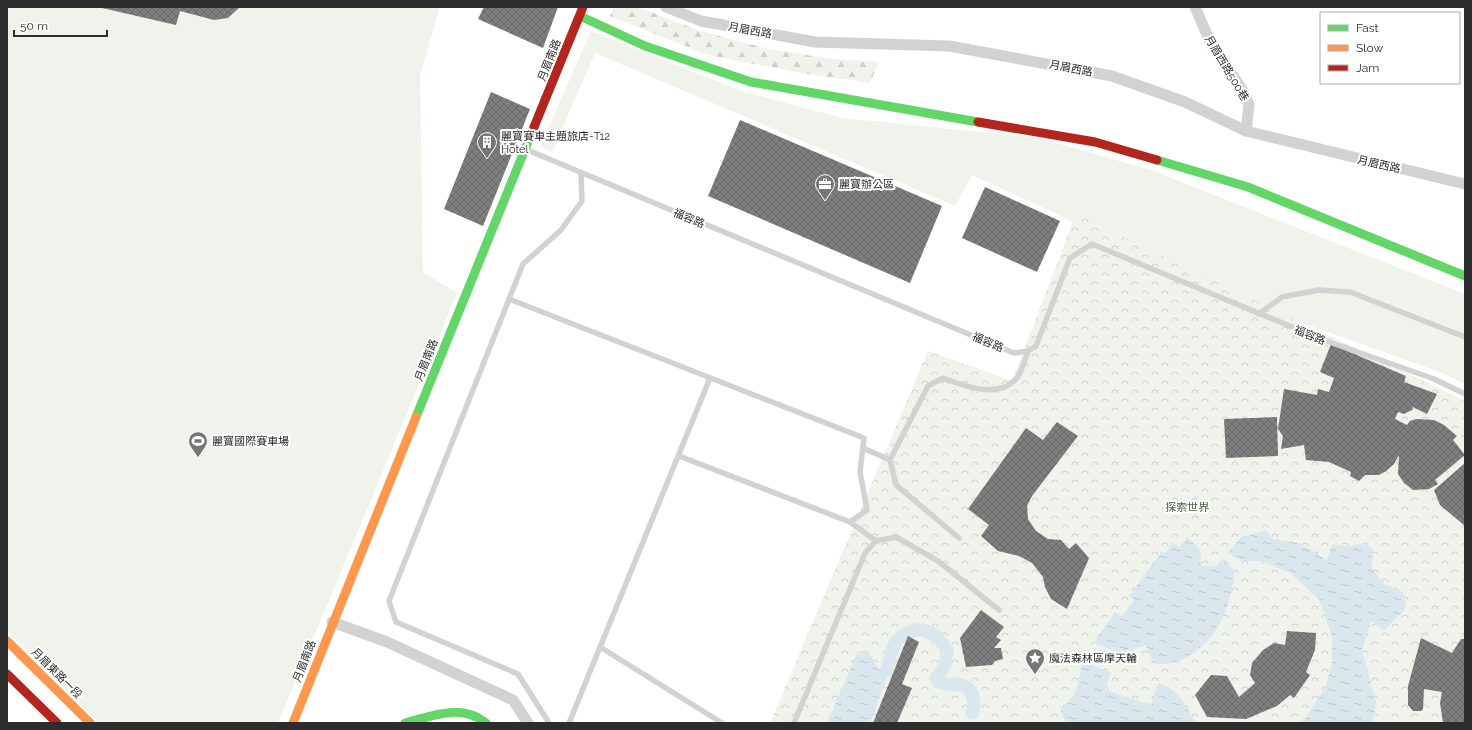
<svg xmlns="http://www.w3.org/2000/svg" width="1472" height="730" viewBox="0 0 1472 730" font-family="Raleway,'Noto Sans TC',sans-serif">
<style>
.grass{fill:#f0f3ec}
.forest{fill:url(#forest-firs)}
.park{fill:url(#park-crowns)}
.water{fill:url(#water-ripples)}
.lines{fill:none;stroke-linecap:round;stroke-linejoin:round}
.canal{stroke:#dae7ee;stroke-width:13}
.building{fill:url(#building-cross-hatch)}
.lane{stroke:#d2d2d2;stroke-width:5.5}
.street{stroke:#d2d2d2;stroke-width:11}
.fast{stroke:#63d668;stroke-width:9}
.slow{stroke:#ff974d;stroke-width:9}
.jam{stroke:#b3261e;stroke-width:9}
.labels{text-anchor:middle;stroke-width:4;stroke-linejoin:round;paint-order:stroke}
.street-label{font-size:11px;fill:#2d2d2d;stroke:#fff}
.poi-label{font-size:11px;fill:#2d2d2d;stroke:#fff;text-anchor:start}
.park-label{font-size:11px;fill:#526340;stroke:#fff}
</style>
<defs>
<pattern id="forest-firs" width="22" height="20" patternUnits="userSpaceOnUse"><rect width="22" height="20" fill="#f0f3ec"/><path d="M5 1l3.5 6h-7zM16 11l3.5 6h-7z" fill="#ced1cb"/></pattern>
<pattern id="park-crowns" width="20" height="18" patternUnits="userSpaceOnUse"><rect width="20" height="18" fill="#f0f3ec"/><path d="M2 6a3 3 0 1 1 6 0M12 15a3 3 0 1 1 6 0" fill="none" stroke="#ced1cb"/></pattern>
<pattern id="water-ripples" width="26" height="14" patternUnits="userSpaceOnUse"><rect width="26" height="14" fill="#dae7ee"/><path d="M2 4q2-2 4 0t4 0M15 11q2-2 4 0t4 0" fill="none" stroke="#bbc6cc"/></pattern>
<pattern id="building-cross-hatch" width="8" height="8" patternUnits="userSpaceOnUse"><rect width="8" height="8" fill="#7e7e7e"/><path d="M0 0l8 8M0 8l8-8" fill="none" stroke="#686868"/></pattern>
</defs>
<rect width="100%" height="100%" fill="#fff"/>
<g class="grass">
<path d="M7 7H440L420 76 423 272 457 293 278 723H99L7 631Z"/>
<path d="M591 31 741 91 843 118 1039 138 1151 170 1465 294V384L1445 374 1258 307 1096 238 1066 218 972 175 955 206 595 53 552 152 540 147Z"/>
</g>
<path class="forest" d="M614 7H638L697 30 769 49 832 59 879 62 870 83 802 73 708 55 610 16Z"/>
<path class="park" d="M1076 214 1465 401V723H770L928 351 1012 381Z"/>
<g class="water">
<path d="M1266 530 1273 539 1299 543 1327 560 1332 544 1346 547 1365 543 1373 549 1372 569 1384 584 1403 592 1406 608 1384 631 1371 621 1362 650 1376 702 1373 723H1299L1304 720 1325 688 1332 665V636L1319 599 1290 573 1262 561H1240L1228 553 1241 537Z"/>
<path d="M1187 537C1201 548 1201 549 1201 566H1216L1222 559 1235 571C1230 610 1216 647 1176 662 1170 664 1161 664 1154 664L1146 645 1133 649 1136 662 1094 642 1115 612 1122 616 1134 600 1129 596 1162 551 1165 553 1173 543 1179 548Z"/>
<path d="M858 651 869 652 878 669 889 672 870 723H827Z"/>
<path d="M1083 661 1111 673 1105 690 1151 705 1158 683C1178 688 1186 706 1196 723H1066L1060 709 1075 694Z"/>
</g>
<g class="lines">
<path class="canal" d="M886 671C890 661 891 647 898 639 902 635 907 633 912 631 928 626 939 637 947 650L945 666 936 678 938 682C949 686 959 682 968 688 974 696 976 704 972 713"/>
</g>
<g class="building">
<path d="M240 7 228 18 214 20 180 11 176 25 102 8Z"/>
<path d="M484 7H558L543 48 478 19Z"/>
<path d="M491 92 530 109 483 226 444 209Z"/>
<path d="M740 120 942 206 910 283 708 196Z"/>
<path d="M985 187 1060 221 1037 272 962 238Z"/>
<path d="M1331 344 1406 376 1404 382 1437 394 1427 414 1413 407 1412 410 1404 414 1398 412 1395 419 1407 425 1410 421 1416 419 1434 420 1444 425 1457 436 1453 440 1465 455 1435 480 1438 484 1429 489 1413 490 1404 483 1398 474 1399 455 1394 464 1386 471 1379 475H1365L1359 481 1350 476 1351 472 1329 462 1306 460 1304 445 1281 449 1283 436 1278 429 1284 389 1317 395 1318 389 1329 392 1334 378 1320 372Z"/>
<path d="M1277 417 1278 456 1226 458 1224 419Z"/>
<path d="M1057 422 1078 436 1032 496 1027 506 1028 519 1036 531 1048 539 1061 540 1069 549 1076 543 1089 558 1067 609 1051 599 1045 587 1043 577 1032 563 1019 556 998 551 981 536 989 525 968 509 1026 428 1043 440Z"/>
<path d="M1465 463V526L1440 505 1434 490Z"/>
<path d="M981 610 1004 627 996 637 1001 640 994 648H1001L1003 659 995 661 992 665 966 667 960 638Z"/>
<path d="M1287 631 1316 633 1315 650 1306 672 1310 675 1294 698 1290 695 1277 706 1246 719 1207 717 1195 695 1211 675 1227 676 1239 697 1255 683 1250 675 1252 663 1263 650 1274 643 1285 645Z"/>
<path d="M908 636 919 642 902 684 912 688 897 723H873Z"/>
<path d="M1421 638 1452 653 1461 639H1465V723H1443L1440 703 1442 692 1424 689 1423 709 1421 711H1413L1408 705V686Z"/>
</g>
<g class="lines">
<g class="lane">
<path d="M525 149 1014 353 1028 351 1036 346 1070 258 1092 244 1321 339 1434 379 1465 394"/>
<path d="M509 299 864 438 860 472 867 510 850 522 876 541"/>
<path d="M1259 314 1282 297 1319 290 1350 292 1465 337"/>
<path d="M863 448 890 460"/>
<path d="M679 456 850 522"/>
<path d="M959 538 896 485 890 460 928 386 943 378C965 386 998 400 1017 378 1022 372 1025 359 1028 351"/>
<path d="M600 647 722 723"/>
<path d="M549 723 518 674 396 622 389 601 523 264 561 230 582 201 581 173"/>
<path d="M569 723 710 378"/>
<path d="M794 723 865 553 876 541 896 537 938 561 999 610"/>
</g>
<g class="street">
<path d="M666 7 701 21 815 42 949 46 1112 76 1185 102 1246 131 1465 184"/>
<path d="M1195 7 1211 44 1244 92 1249 105 1246 131"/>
<path d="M332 622 387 642 513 700 528 723"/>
</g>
<g class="fast">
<path d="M580 16 645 46 751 82 978 122"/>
<path d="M1157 160 1248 187 1465 276"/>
<path d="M416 417 534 127"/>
<path d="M405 723C432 716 461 703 486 723"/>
</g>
<g class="slow">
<path d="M7 641 90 723"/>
<path d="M293 723 416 417"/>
</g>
<g class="jam">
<path d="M978 122 1095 142 1157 160"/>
<path d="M534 127 583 7"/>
<path d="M7 674 57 723"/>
</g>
</g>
<defs>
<g id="building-pin" transform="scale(1)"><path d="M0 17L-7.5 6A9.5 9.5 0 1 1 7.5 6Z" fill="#767676" stroke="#fff"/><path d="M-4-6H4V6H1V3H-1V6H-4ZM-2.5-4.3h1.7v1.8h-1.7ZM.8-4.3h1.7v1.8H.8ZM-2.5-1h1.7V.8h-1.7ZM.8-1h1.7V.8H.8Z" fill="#fff"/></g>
<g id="office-pin" transform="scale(1)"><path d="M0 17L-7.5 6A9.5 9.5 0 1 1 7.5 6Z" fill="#767676" stroke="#fff"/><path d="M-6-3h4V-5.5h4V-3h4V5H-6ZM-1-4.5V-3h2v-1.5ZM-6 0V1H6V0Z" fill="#fff"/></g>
<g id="stadium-pin" transform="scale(1)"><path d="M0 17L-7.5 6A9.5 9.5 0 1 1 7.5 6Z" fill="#767676" stroke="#fff"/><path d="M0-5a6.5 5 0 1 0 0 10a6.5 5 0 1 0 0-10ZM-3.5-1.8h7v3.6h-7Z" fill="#fff"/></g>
<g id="sight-pin" transform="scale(1)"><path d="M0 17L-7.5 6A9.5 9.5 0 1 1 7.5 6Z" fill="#767676" stroke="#fff"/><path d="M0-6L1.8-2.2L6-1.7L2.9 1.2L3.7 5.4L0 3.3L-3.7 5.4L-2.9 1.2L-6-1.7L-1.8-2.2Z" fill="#fff"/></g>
</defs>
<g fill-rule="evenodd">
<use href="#building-pin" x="487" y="142"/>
<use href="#office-pin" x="825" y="184"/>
<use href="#stadium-pin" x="198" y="441"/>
<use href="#sight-pin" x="1035" y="658"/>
</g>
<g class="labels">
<g class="street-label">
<text transform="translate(750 30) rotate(10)" y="4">月眉西路</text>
<text transform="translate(549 60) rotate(-68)" y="4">月眉南路</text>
<text transform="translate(1071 68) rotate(11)" y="4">月眉西路</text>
<text transform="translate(1227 68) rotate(59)" y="4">月眉西路500巷</text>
<text transform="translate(1379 164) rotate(13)" y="4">月眉西路</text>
<text transform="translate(689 218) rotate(23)" y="4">福容路</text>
<text transform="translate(1310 335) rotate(22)" y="4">福容路</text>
<text transform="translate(988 342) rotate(23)" y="4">福容路</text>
<text transform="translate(426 360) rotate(-68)" y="4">月眉南路</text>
<text transform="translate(304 661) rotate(-69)" y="4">月眉南路</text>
<text transform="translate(57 673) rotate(45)" y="4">月眉東路一段</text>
</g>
<g class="poi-label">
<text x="501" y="140">麗寶賽車主題旅店-T12<tspan x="501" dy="13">Hotel</tspan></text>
<text x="839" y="188">麗寶辦公區</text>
<text x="212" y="445">麗寶國際賽車場</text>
<text x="1049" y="662">魔法森林區摩天輪</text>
</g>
<g class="park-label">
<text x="1187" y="511">探索世界</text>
</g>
</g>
<rect width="1472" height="730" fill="none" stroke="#2d2d2d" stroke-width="16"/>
<rect x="1320" y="12" width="140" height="72" fill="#ffffff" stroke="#ababab"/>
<rect x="1328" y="25" width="20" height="6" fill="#63d668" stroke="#ababab"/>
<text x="1356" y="32" font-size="12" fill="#2d2d2d">Fast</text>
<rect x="1328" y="45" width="20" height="6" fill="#ff974d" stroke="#ababab"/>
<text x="1356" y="52" font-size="12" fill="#2d2d2d">Slow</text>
<rect x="1328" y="65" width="20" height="6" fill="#b3261e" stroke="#ababab"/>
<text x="1356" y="72" font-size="12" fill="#2d2d2d">Jam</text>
<path d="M14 30v6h93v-6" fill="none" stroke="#2d2d2d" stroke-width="2"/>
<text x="20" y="30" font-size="12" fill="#2d2d2d" stroke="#ffffff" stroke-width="3" paint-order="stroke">50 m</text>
</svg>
